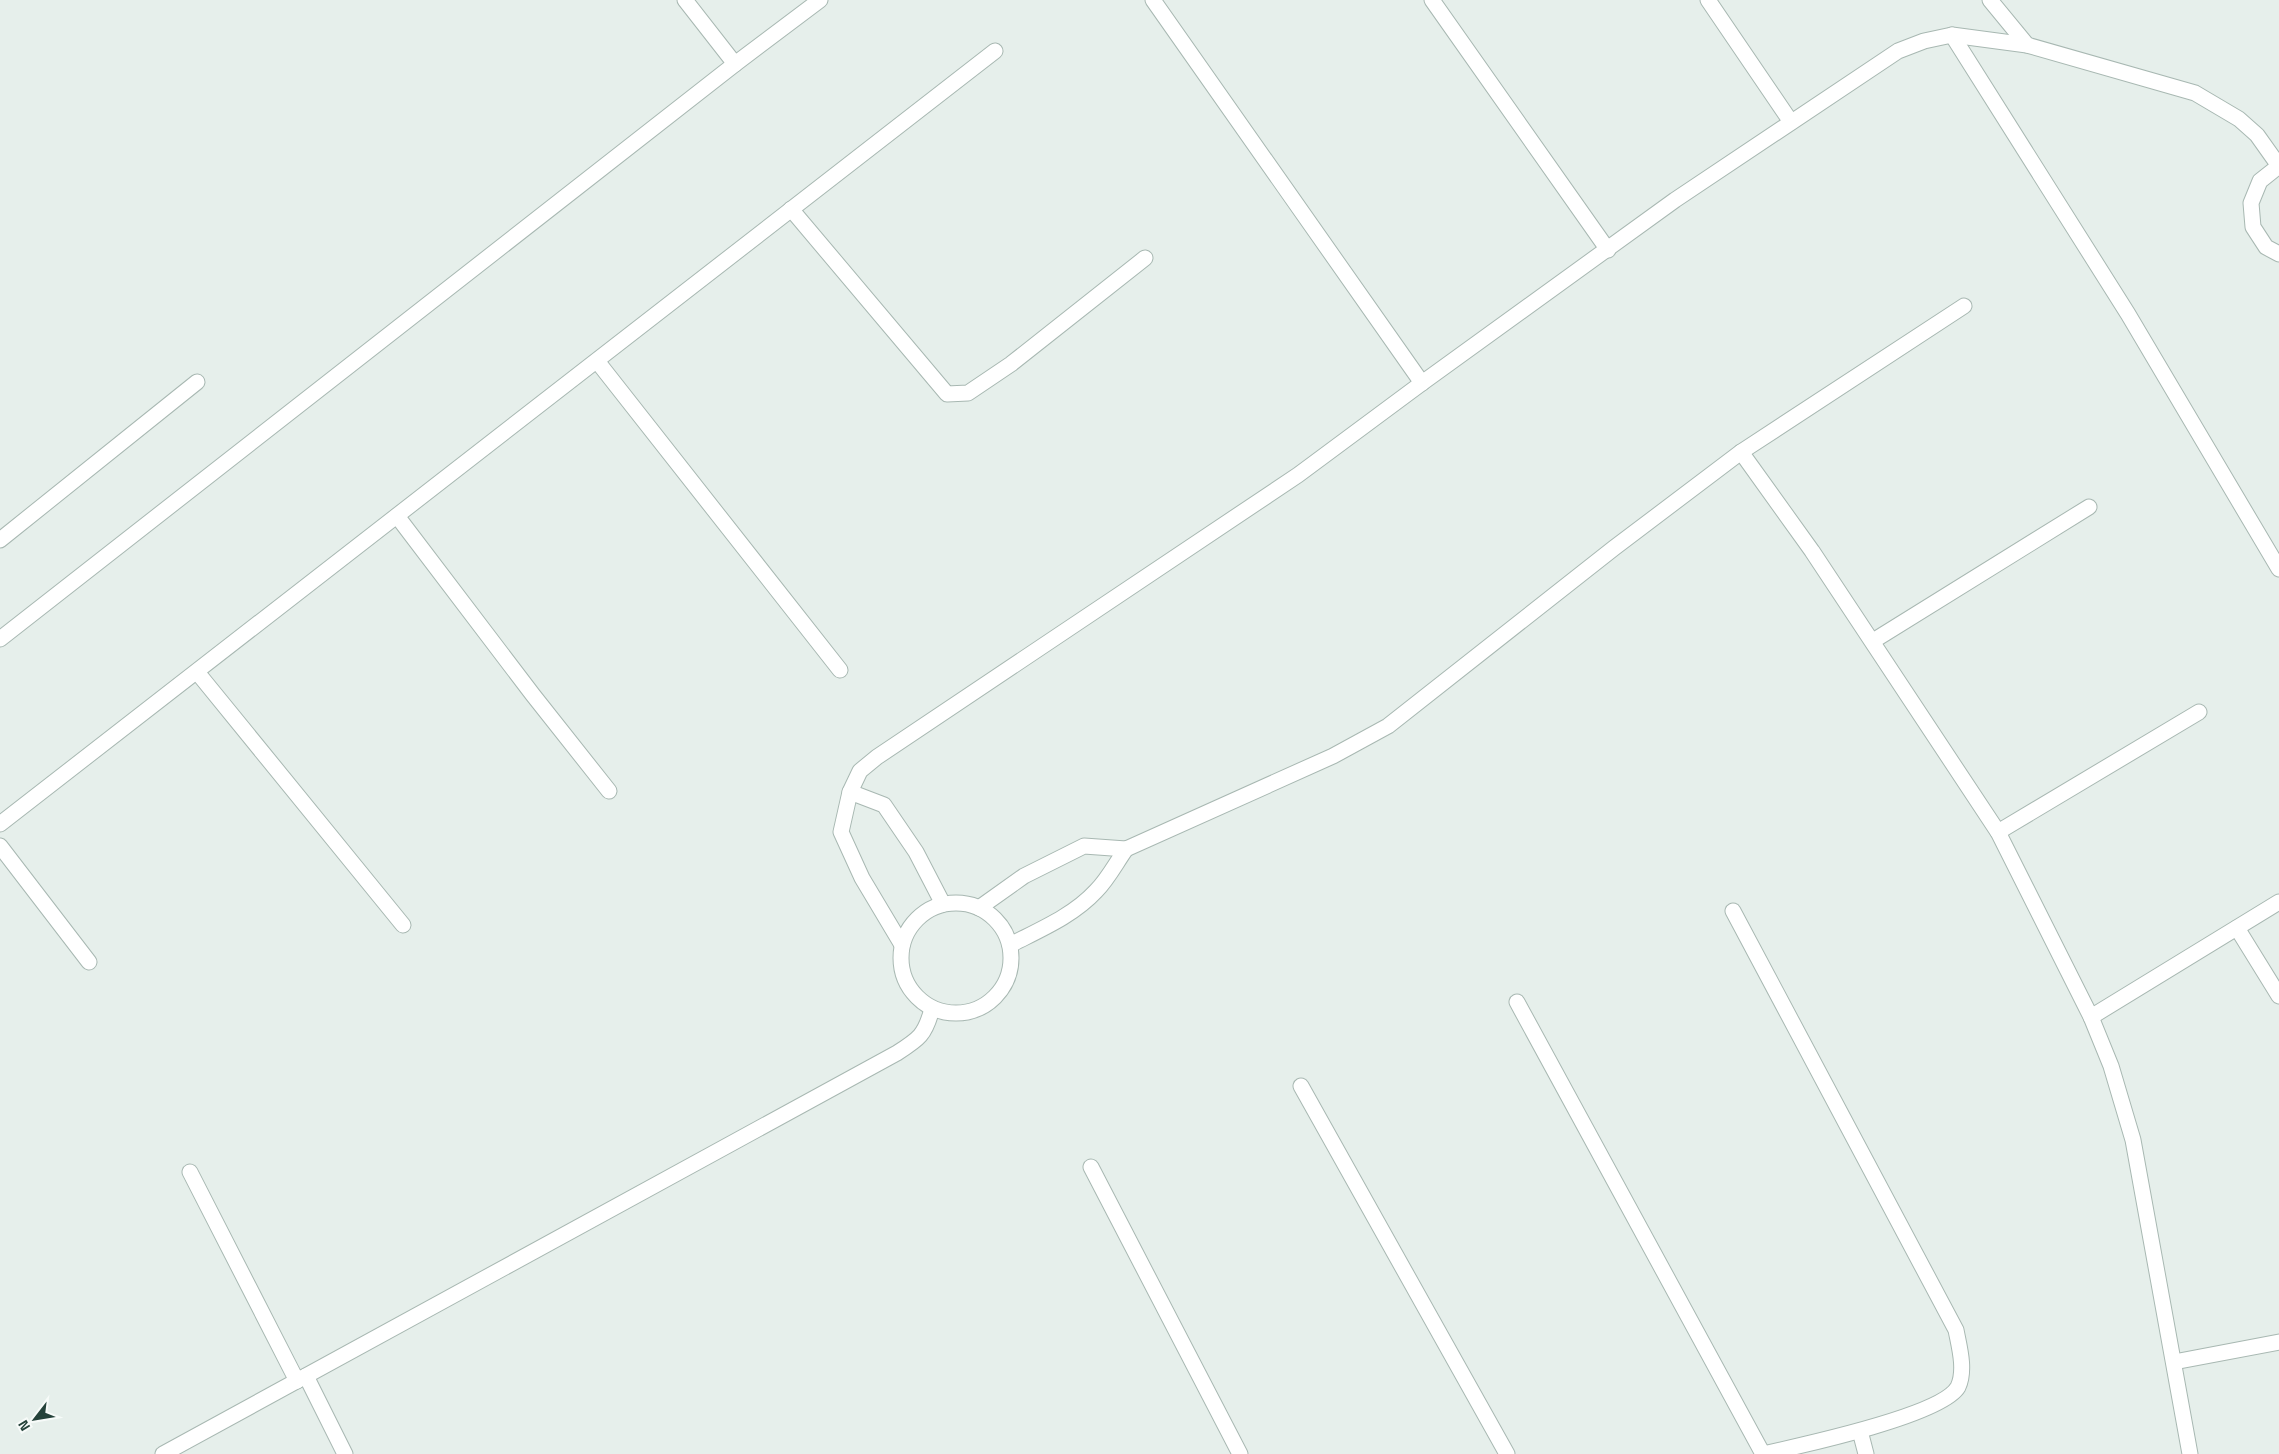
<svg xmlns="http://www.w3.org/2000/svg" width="2279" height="1454" viewBox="0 0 2279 1454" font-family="'Titillium Web',sans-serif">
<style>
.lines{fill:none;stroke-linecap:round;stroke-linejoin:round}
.service-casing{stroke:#a8b8b2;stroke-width:17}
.minor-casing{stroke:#a8b8b2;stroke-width:17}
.service{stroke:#fff;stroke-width:15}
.minor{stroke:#fff;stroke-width:15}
</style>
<rect width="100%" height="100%" fill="#e6efeb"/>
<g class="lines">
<g class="service-casing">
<path id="service" d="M2174 1362 2279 1342"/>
</g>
<g class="minor-casing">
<g id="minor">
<path d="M685 0 735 64"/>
<path d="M1153 0 1422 383"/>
<path d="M1432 0 1608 250"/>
<path d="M1708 0 1791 122"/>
<path d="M1990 0 2027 45"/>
<path d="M1952 35 2128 314 2279 569"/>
<path d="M2279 166 2260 181 2251 203 2253 227 2266 247 2279 254"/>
<path d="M791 209 947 394 968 393 1011 364 1145 258"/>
<path d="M597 361 840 670"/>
<path d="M1741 452 1812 551 1998 832 2091 1017 2111 1066 2133 1140 2190 1454"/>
<path d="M397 516 533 695 609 791"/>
<path d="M0 540 197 382"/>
<path d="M0 639 735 64 820 0"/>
<path d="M1873 641 2089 507"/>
<path d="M197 672 403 925"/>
<path d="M850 792 884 805 916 852 943 904"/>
<path d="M0 824 995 51"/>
<path d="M1998 832 2199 712"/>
<path d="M0 846 89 962"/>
<circle cx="956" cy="958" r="55"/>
<path d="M979 908 1024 876 1084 846 1126 849 1333 756 1388 726 1614 548 1741 452 1964 306"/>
<path d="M1733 911 1956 1330C1959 1346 1966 1370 1958 1387 1942 1415 1799 1446 1763 1454"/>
<path d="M2237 928 2279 996"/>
<path d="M902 945 862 878 841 832 850 792 860 771 877 757 1298 475 1422 383 1675 200 1898 51 1924 41 1952 35 2027 45 2195 93 2239 119 2257 135 2279 166"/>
<path d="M1010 945C1039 930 1073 916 1096 891 1108 879 1116 863 1126 849"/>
<path d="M1517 1002 1763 1454"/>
<path d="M2091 1017 2279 902"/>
<path d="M1301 1086 1507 1454"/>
<path d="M1091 1167 1240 1454"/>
<path d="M190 1172 297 1381"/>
<path d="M306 1376 345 1454"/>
<path d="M1860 1431 1866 1454"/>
<path d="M163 1454 897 1053C919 1039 925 1035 932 1009"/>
</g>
</g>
<use href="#service" class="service"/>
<use href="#minor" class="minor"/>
</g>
<g transform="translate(35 1419) rotate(239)" stroke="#f7fbf9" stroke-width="4" paint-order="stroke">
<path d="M0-4L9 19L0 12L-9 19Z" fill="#24423a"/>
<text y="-8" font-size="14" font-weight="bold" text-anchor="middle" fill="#24423a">N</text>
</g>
</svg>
